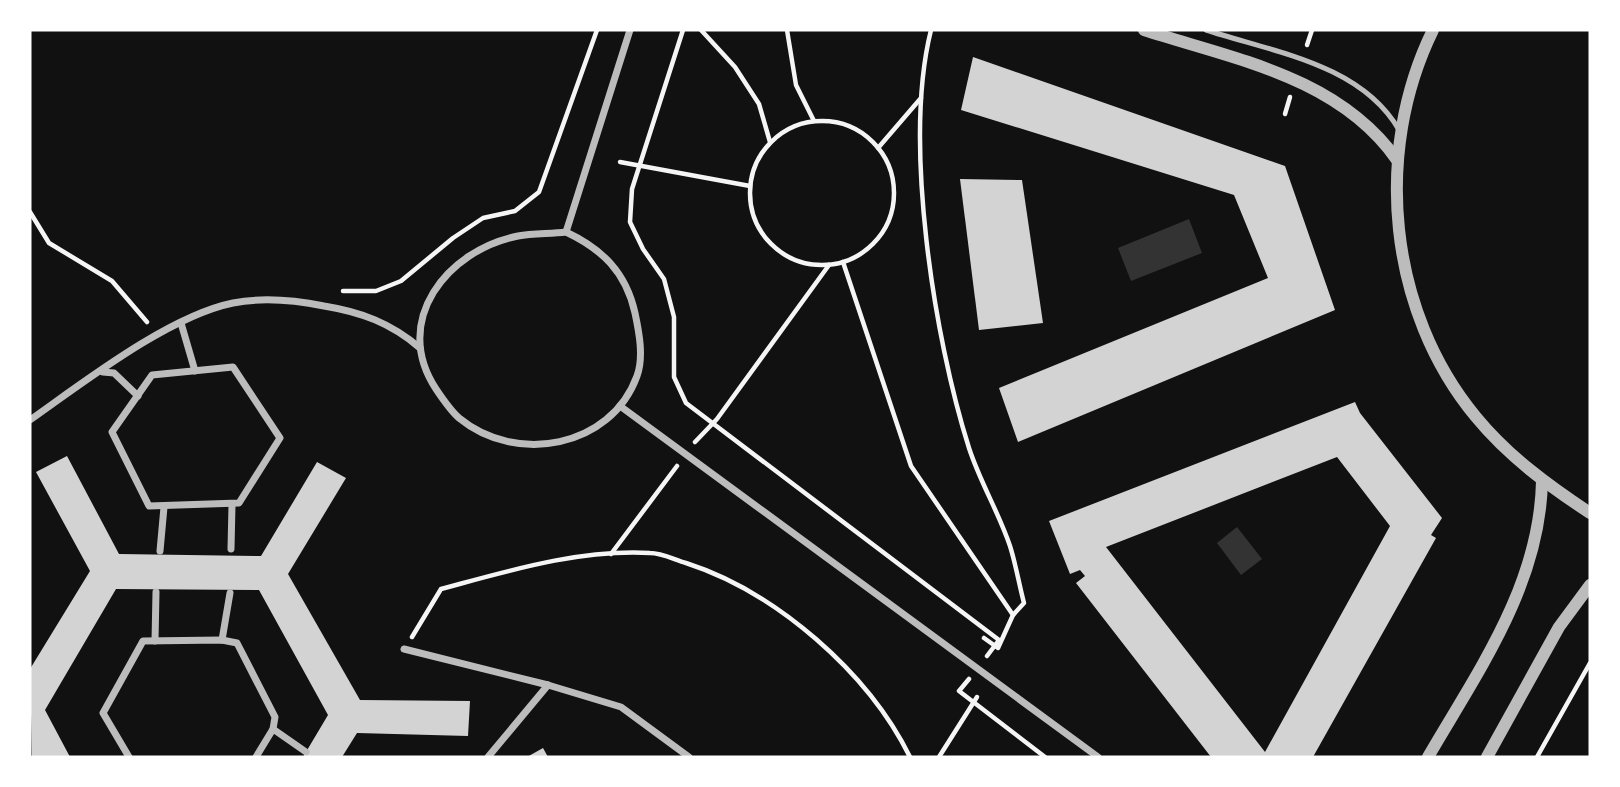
<svg xmlns="http://www.w3.org/2000/svg" width="1620" height="787" viewBox="0 0 1620 787" font-family="'Open Sans',sans-serif">
<style>
.water{fill:#333}
.building{fill:#d3d3d3;fill-rule:evenodd}
.lines{fill:none;stroke-linecap:round;stroke-linejoin:round}
.path{stroke:#f5f5f5;stroke-width:4.5}
.service{stroke:#bcbcbc;stroke-width:5}
.minor{stroke:#bcbcbc;stroke-width:7}
.tertiary{stroke:#bcbcbc;stroke-width:12}
</style>
<rect width="100%" height="100%" fill="#111"/>
<g class="water">
<path d="M1189 219 1202 253 1131 281 1118 248Z"/>
<path d="M1237 527 1262 559 1241 575 1217 543Z"/>
</g>
<g class="building">
<path d="M973 57 1285 166 1335 310 1018 442 999 388 1268 278 1234 195 961 110Z"/>
<path d="M960 179 1022 180 1043 323 979 330Z"/>
<path d="M1355 402 1360 413 1442 518 1431 535 1436 538 1313 757H1211L1076 583 1085 576 1080 570 1070 574 1049 521ZM1337 457 1390 526 1265 752 1106 547Z"/>
<path d="M67 456 119 554 261 556 317 462 346 478 288 574 360 700 470 701 468 736 357 733 342 757H303L328 715 259 590 116 589 45 710 70 757H32L30 669 90 571 36 472Z"/>
<path d="M543 748 548 757H527Z"/>
</g>
<g class="lines">
<g class="path">
<path d="M683 30 632 189 630 222 643 249 664 279 674 317V377L686 403 999 640 987 656"/>
<path d="M701 30 735 67 759 104 770 142"/>
<path d="M787 30 796 85 814 121"/>
<path d="M931 30C903 142 934 338 969 448 980 482 999 513 1010 546 1016 565 1019 584 1024 603L1013 615 998 648 984 638"/>
<path d="M1307 45 1312 30"/>
<path d="M1285 114 1290 97"/>
<circle cx="822" cy="193" r="72"/>
<path d="M878 148 921 98"/>
<path d="M620 162 750 186"/>
<path d="M30 212 49 243 112 281 147 322"/>
<path d="M843 262 911 466 1013 615"/>
<path d="M343 291H376L401 281 453 238 483 218 515 211 539 192 597 30"/>
<path d="M695 442 717 419 829 265"/>
<path d="M611 554 677 466"/>
<path d="M412 637 441 589C508 571 579 549 650 553 662 553 675 560 686 563 776 592 868 672 910 757"/>
<path d="M969 679 959 691 1045 757"/>
<path d="M939 757 977 697"/>
<path d="M1537 757 1590 663"/>
</g>
<path class="service" d="M1206 30C1273 52 1361 64 1399 130"/>
<g class="minor">
<path d="M566 232C602 249 626 272 635 313 639 332 644 357 637 376 611 448 516 465 459 418 451 411 442 398 436 389 391 321 447 250 518 236 533 233 550 234 566 232Z"/>
<path d="M566 232 630 30"/>
<path d="M181 323 195 371"/>
<path d="M233 367 280 438 239 503 149 506 112 432 152 375Z"/>
<path d="M103 372 114 373 138 396"/>
<path d="M620 406 1098 757"/>
<path d="M30 420C84 382 169 316 233 303 263 297 294 300 324 306 361 312 391 323 420 348"/>
<path d="M231 549 232 505"/>
<path d="M160 551 164 507"/>
<path d="M222 640 230 593"/>
<path d="M155 641 156 592"/>
<path d="M404 649 548 685 621 707 689 757"/>
<path d="M273 729 306 752"/>
<path d="M129 757 103 713 143 641 222 640 237 643 275 717 273 729 256 757"/>
<path d="M488 757 548 685"/>
</g>
<g class="tertiary">
<path d="M1144 30C1234 59 1339 77 1397 160"/>
<path d="M1433 30C1373 152 1388 311 1476 417 1508 456 1549 486 1590 513"/>
<path d="M1428 757C1478 671 1540 585 1542 481"/>
<path d="M1487 757 1559 627 1590 585"/>
</g>
</g>
<rect width="1620" height="787" fill="none" stroke="#ffffff" stroke-width="63"/>
</svg>
